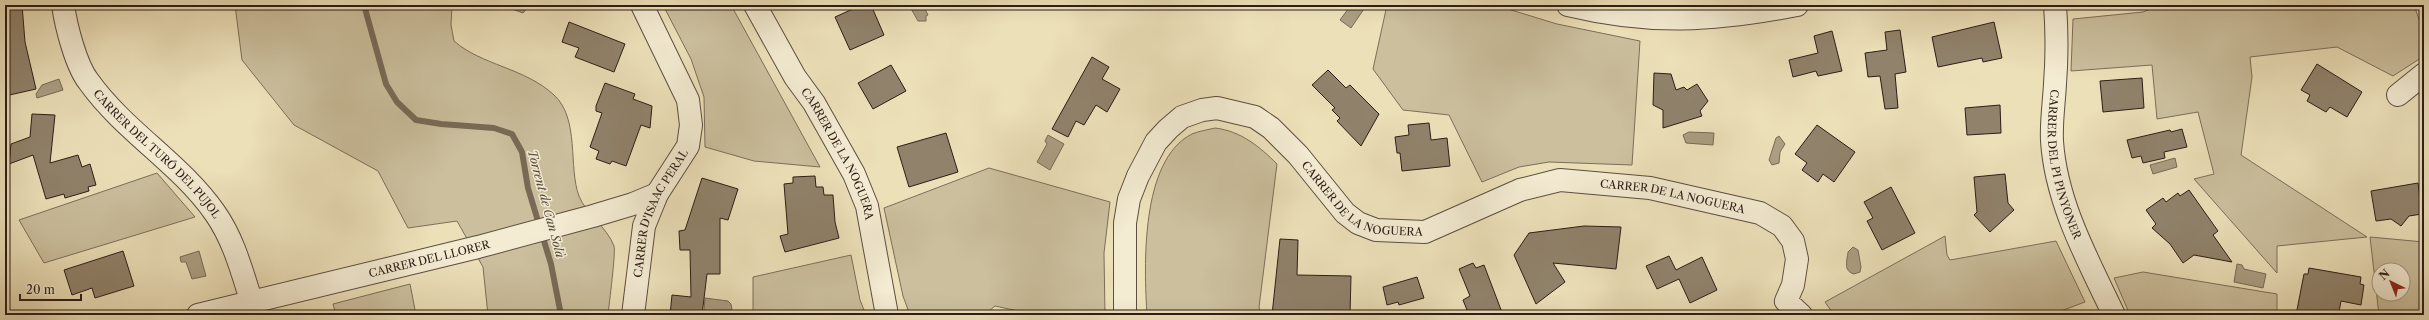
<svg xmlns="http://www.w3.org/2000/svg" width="2429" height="320" viewBox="0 0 2429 320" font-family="'Libre Caslon Text',serif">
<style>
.green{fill:#cbbf9d;stroke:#7c6e5a;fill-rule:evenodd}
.water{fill:#ab9e82;stroke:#786a57}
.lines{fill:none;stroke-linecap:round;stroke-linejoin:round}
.stream{stroke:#786a57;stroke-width:6}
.building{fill:#90826b;stroke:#2c1d17}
.minor-casing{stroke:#5c4e40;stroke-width:24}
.minor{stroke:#f3ebd2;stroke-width:22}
.labels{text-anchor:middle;stroke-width:3;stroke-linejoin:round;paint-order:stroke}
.street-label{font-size:11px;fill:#2c1d17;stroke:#f3ebd2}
.water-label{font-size:12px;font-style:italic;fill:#584a3c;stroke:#f3ebd2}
</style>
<rect width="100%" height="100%" fill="#ece0b9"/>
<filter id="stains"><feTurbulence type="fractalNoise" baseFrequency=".005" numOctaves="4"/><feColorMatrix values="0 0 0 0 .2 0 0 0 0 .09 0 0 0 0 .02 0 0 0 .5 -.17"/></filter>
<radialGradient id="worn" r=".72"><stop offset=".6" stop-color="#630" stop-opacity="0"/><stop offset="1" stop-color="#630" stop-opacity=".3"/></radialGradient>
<g class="green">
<path d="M235 5H452L451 25 454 41C481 65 525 68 554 95 580 119 568 167 579 196 586 214 607 227 614 246 616 252 609 304 608 315H488L483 267 457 221 408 228 378 171 294 125 242 60Z"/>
<path d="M663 5H731L820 167 754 161 705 147 704 97 691 59Z"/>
<path d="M1387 5H1495L1557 24 1640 41 1632 165 1549 162 1519 167 1482 182 1449 115 1403 110 1373 69Z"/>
<path d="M2160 5H2414L2424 34V56L2393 76 2337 47 2250 57 2252 77 2241 155 2367 237 2277 246V273L2194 179 2214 174 2198 112 2157 119 2152 65 2071 71 2073 19 2143 12Z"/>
<path d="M1215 128C1241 131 1260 147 1277 164L1259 307 1261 315H1147C1144 267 1140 160 1192 134 1199 131 1207 130 1215 128Z"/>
<path d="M989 168 1110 202 1104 253 1105 315H1037L995 306 984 315H910L903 296 884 208Z"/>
<path d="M157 173 195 217 44 263 19 220Z"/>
<path d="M1945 236 1947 255 1950 260 2056 241 2085 302 2050 315H1834L1825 302Z"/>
<path d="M2370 237 2424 242V315H2379ZM2379 270H2403V294H2379Z"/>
<path d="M851 255 860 300 866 315H753V277Z"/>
<path d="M2143 272 2277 294V315H2130L2114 278Z"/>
<path d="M410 284 416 315H336L333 304Z"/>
</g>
<g class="water">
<path d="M501 5H526L528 7 523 13Z"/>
<path d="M909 5H923L928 15 926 16V21H918Z"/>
<path d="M1351 5 1366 6 1351 28 1340 20Z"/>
<path d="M59 79 63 90 37 98 36 94 42 85Z"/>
<path d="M1689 132 1714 133 1713 145 1686 143 1683 135Z"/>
<path d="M1048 135 1064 144 1050 170 1037 162 1047 144 1045 141Z"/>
<path d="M1779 136 1785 144 1780 152 1779 163 1772 165 1769 160 1776 138Z"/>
<path d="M2175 158 2177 167 2153 174 2150 165Z"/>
<path d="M1853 247 1858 250 1861 267 1860 272 1854 274C1843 271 1847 261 1848 252Z"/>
<path d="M199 251 206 276 192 279 186 262H181L180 257Z"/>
<path d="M2237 264 2242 265 2244 269 2266 274 2263 288 2234 282Z"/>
<path d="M705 298 728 301 731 304 732 309 727 312 704 310Z"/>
</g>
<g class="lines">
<path class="stream" d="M364 5 386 84 397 102 416 120 441 124 494 128 512 134 522 152 528 188 551 264 561 315"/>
</g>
<g class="building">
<path d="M5 5H22L25 42 36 89 5 96Z"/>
<path d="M862 5H871L884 35 850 50 835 17Z"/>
<path d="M569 22 625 44 614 72 575 57 579 48 562 42Z"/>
<path d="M1994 22 2002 58 1983 62 1982 58 1938 67 1932 37Z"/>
<path d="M1900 30 1906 72 1895 74 1898 108 1885 109 1880 76 1868 77 1865 53 1887 50 1885 32Z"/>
<path d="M1832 31 1842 71 1818 76 1816 71 1793 77 1789 60 1818 53 1814 36Z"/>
<path d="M1092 57 1109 67 1102 79 1120 89 1107 112 1096 105 1084 125 1076 121 1068 137 1052 129Z"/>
<path d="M2317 64 2362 92 2347 117 2330 107 2326 112 2307 101 2310 95 2301 90Z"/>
<path d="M891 65 906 91 873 109 858 83Z"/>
<path d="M1328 70 1346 88 1350 85 1379 114 1361 146 1337 121 1340 118 1332 110 1335 108 1312 85Z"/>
<path d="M1654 73 1671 74 1676 90 1684 87 1687 90 1697 84 1708 101 1700 111 1702 116 1663 128V110L1653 105Z"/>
<path d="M2142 78 2144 108 2103 112 2100 81Z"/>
<path d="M605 83 635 94 633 99 652 106 650 128 641 125 626 166 612 161 610 164 596 159 599 151 590 147 602 113 596 111V106Z"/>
<path d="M2000 105 2001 133 1967 135 1965 108Z"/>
<path d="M32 114 55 115 50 163 78 155 82 167 90 164 96 185 88 187 89 191 65 198 64 194 46 199 33 155 9 164 11 144 30 137Z"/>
<path d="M1429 123 1431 140 1447 138 1450 166 1402 171 1400 153H1397L1395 137 1409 135 1408 125Z"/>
<path d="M1817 125 1855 152 1834 182 1823 174 1818 182 1802 170 1807 163 1795 154Z"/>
<path d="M2182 129 2187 147 2164 152 2165 158 2143 163 2141 156 2132 158 2127 140 2170 130 2171 132Z"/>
<path d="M946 133 958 172 909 187 897 147Z"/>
<path d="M2005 174 2008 203 2014 210 1990 232 1974 215 1977 212 1974 177Z"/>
<path d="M815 176 816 187H823L824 195H833L835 222 839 238 785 252 780 236 788 234 784 184 793 183V177Z"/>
<path d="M702 178 738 189 728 220 720 218V274H707L702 315H670L672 295 691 297 690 250H680L679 231 685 230Z"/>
<path d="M2418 183 2422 214 2409 216 2401 226 2391 219 2376 221 2371 191Z"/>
<path d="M1891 187 1915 233 1882 250 1867 221 1873 218 1864 202Z"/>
<path d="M2189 190 2218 231 2213 235 2232 262 2194 255 2183 263 2170 244 2152 228 2156 224 2146 210 2163 198 2166 202 2178 193 2180 196Z"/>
<path d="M1584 226 1621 227 1616 269 1553 263 1565 282 1536 304 1514 255 1529 233Z"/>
<path d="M1280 239 1298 240 1297 275 1351 276 1350 315H1272Z"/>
<path d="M123 251 134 286 95 298 92 288 72 295 64 270Z"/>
<path d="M1669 256 1676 270 1702 257 1717 290 1690 303 1679 279 1657 289 1646 266Z"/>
<path d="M1473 263 1476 268 1484 265 1503 315H1469L1463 300 1470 296 1459 269Z"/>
<path d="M2309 268 2361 277 2360 284 2364 285 2361 305 2341 301 2339 312 2334 311 2333 315H2296L2304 274H2308Z"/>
<path d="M1417 277 1424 298 1399 305 1398 302 1387 305 1383 287Z"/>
</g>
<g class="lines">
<g class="minor-casing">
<g id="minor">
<path id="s1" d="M63 5C66 26 76 66 89 82 125 132 180 163 215 213 234 240 242 272 252 303"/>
<path id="s2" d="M755 5 795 77 814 103 854 174 867 206 887 315"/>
<path d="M1568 5C1651 25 1714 21 1797 5"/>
<path id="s3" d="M2055 5C2057 31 2057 58 2055 84 2054 103 2051 122 2052 141 2056 203 2088 260 2114 315"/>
<path d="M2398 95 2424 74"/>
<path id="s4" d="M198 315 478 247 593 216 633 204 657 194"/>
<path id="s5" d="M633 315 644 226 657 194 688 146 691 125 688 100 642 5"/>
<path id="s6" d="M1125 315V223L1129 199 1138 176 1156 142 1168 129 1182 117 1202 110 1217 108 1255 117 1271 128 1298 155 1345 213 1358 223 1376 230 1425 232 1520 190 1560 180 1650 188 1760 213 1782 226 1793 241 1797 259 1793 285 1786 301 1801 315"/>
</g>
</g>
<use href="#minor" class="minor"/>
</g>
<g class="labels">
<g class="street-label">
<text dy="4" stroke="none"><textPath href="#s1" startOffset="181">CARRER DEL TURÓ DEL PUJOL</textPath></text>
<text dy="4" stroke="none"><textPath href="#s2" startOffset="171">CARRER DE LA NOGUERA</textPath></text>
<text dy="4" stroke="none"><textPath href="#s3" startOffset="161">CARRER DEL PI PINYONER</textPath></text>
<text dy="4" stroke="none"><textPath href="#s6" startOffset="432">CARRER DE LA NOGUERA</textPath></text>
<text dy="4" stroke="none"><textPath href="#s6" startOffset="767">CARRER DE LA NOGUERA</textPath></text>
<text dy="4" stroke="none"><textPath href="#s5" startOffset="107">CARRER D'ISAAC PERAL</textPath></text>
<text dy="4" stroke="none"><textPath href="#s4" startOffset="238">CARRER DEL LLORER</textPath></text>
</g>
<g class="water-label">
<text transform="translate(546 204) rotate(75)" y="4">Torrent de Can Solà</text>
</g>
</g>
<rect width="2429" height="320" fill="none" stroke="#ece0b9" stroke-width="20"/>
<rect x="6" y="6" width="2417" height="308" fill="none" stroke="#2c1d17" stroke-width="2"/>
<rect x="10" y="10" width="2409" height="300" fill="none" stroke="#2c1d17"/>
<g transform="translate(2391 282) rotate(317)"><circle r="19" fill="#f3ebd2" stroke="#a39987"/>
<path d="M0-3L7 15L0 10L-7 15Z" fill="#8f2418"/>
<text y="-6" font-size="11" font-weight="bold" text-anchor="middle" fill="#2c1d17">N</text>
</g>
<path d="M20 294v6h61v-6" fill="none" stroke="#2c1d17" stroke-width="2"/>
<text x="26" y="294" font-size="12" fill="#2c1d17" stroke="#f3ebd2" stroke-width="3" paint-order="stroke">20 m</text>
<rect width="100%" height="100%" filter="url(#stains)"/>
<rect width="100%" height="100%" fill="url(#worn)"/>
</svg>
